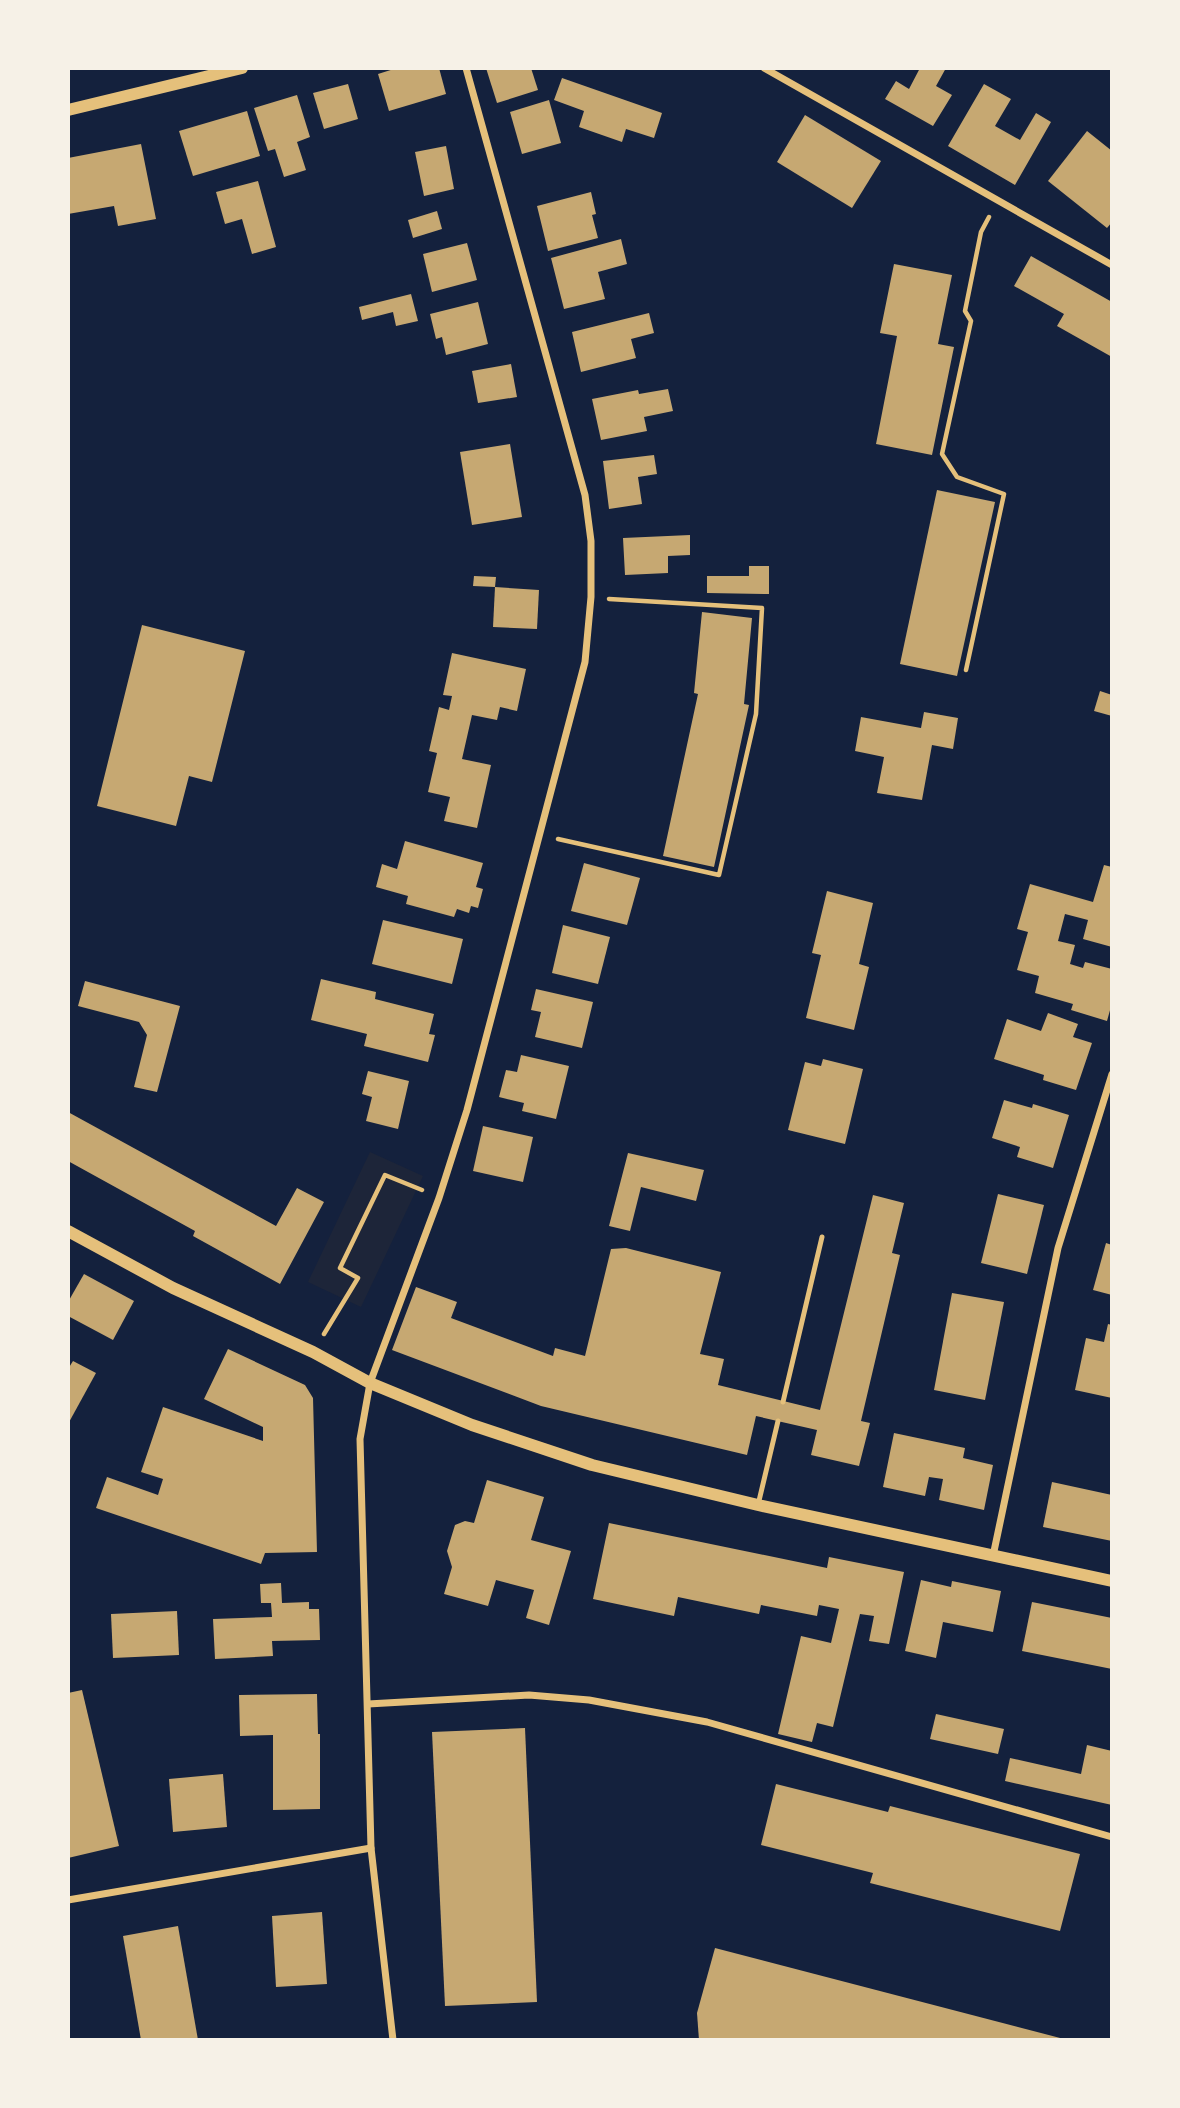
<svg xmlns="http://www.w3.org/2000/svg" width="1180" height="2108" viewBox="0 0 1180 2108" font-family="Cabin,sans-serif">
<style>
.green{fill:#1d2539}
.building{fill:#c6a872}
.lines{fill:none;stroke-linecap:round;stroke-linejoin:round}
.path{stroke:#e5c07b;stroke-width:4.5}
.service{stroke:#e5c07b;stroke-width:5}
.minor{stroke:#e5c07b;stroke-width:7}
.tertiary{stroke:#e5c07b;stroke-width:12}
</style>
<rect width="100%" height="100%" fill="#14213d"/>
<path class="green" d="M370 1152 423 1176 361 1307 308 1282Z"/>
<g class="building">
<path d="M397 68H439L446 94 389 111 378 74Z"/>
<path d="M486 68H531L538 90 497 103Z"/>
<path d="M920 68H946L936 86 952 95 933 126 885 99 896 81 909 89Z"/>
<path d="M562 78 662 113 654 138 626 129 622 142 579 127 584 111 554 100Z"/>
<path d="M348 84 358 119 324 129 313 93Z"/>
<path d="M984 84 1011 99 995 126 1020 140 1036 113 1051 122 1015 185 948 146Z"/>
<path d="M297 95 310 137 297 142 306 170 284 177 275 149 268 151 254 108Z"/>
<path d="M549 100 561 143 522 154 510 112Z"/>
<path d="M247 111 260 156 193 176 179 131Z"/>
<path d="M805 115 881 161 852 208 777 162Z"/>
<path d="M1087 131 1112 151V222L1107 228 1048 181Z"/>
<path d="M141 144 156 219 118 226 114 206 68 214V158Z"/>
<path d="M446 146 454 189 424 196 415 152Z"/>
<path d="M258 181 276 247 252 254 242 219 225 224 216 192Z"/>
<path d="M591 192 596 214 592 215 598 238 548 251 537 206Z"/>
<path d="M437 211 442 229 413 238 408 220Z"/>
<path d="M621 239 627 264 598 272 605 299 564 309 551 258Z"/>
<path d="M467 243 477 280 432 292 423 254Z"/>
<path d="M1031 256 1112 302V357L1057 326 1064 314 1014 286Z"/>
<path d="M894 264 952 275 938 344 954 347 932 455 876 444 897 336 880 333Z"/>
<path d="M411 294 418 321 396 326 393 312 362 320 359 307Z"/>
<path d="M478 302 488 344 446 355 442 337 436 339 430 314Z"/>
<path d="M649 313 654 333 631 339 636 358 581 372 572 332Z"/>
<path d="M511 364 517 397 478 403 472 371Z"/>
<path d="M668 389 673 411 644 417 647 431 601 440 592 399 638 390 639 394Z"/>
<path d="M510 444 522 517 472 525 460 452Z"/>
<path d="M654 455 657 474 638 477 642 504 609 509 603 461Z"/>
<path d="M937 490 995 502 957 676 900 664Z"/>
<path d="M690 535V555L668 556V573L625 575 623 538Z"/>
<path d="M749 566H769V594L707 593V576H749Z"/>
<path d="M474 576 496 577 495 587 473 586Z"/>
<path d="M495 587 539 590 537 629 493 627Z"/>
<path d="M702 612 752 618 744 704 749 705 714 867 663 856 698 694 694 693Z"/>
<path d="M142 625 245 651 212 782 189 776 176 826 97 806Z"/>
<path d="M452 653 526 669 517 711 500 707 497 720 472 715 462 759 491 765 477 828 444 821 450 797 428 792 437 753 429 751 439 707 449 710 452 696 443 695Z"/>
<path d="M1100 691 1112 695V716L1094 711Z"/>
<path d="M924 712 958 718 953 749 932 745 922 800 877 793 884 757 855 751 861 717 921 728Z"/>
<path d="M405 841 483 863 476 887 483 889 478 908 471 906 469 913 457 909 454 917 406 904 408 896 376 887 382 864 397 869Z"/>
<path d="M584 863 640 878 627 925 571 911Z"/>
<path d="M1104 865 1112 867V947L1083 939 1088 920 1065 914 1058 941 1075 945 1070 964 1083 968 1085 962 1112 969V1003L1107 1021 1071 1010 1073 1004 1035 993 1039 976 1017 970 1028 932 1017 929 1030 884 1093 902Z"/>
<path d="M827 891 873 903 859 964 869 967 854 1030 806 1018 821 955 812 953Z"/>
<path d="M383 920 463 939 452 984 372 964Z"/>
<path d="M563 925 610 937 598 984 552 973Z"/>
<path d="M321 979 376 992 375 999 434 1014 429 1034 435 1035 428 1062 364 1046 367 1034 311 1020Z"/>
<path d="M85 981 180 1006 157 1092 134 1087 147 1035 139 1022 78 1006Z"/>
<path d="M536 989 593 1002 582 1048 535 1037 541 1012 531 1010Z"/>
<path d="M1048 1013 1078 1024 1073 1037 1092 1043 1076 1090 1043 1080 1044 1075 994 1059 1007 1019 1041 1031Z"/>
<path d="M521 1055 569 1066 556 1119 522 1111 524 1103 499 1097 506 1070 517 1072Z"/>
<path d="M823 1059 863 1069 845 1144 788 1130 805 1062 821 1066Z"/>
<path d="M368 1071 409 1081 398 1129 366 1121 372 1097 362 1094Z"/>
<path d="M1004 1100 1032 1108 1033 1104 1069 1115 1053 1168 1017 1157 1020 1147 992 1138Z"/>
<path d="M68 1112 276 1226 297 1188 324 1202 280 1284 193 1236 195 1231 68 1161Z"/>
<path d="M483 1126 533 1137 523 1182 473 1171Z"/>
<path d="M628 1153 704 1170 696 1201 641 1187 630 1231 609 1226Z"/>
<path d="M998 1194 1044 1205 1027 1274 981 1263Z"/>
<path d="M873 1195 904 1203 892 1253 900 1255 861 1421 870 1423 859 1466 811 1455 817 1430 756 1416 747 1455 541 1406 392 1350 416 1287 457 1302 451 1318 553 1356 555 1348 585 1356 611 1249 626 1248 721 1272 700 1354 724 1359 718 1385 820 1410Z"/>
<path d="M1106 1243 1112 1245V1295L1093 1290Z"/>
<path d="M84 1274 134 1301 113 1340 68 1316V1302Z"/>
<path d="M952 1293 1004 1302 985 1400 934 1390Z"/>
<path d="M1108 1324 1112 1325V1398L1075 1390 1086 1338 1104 1342Z"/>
<path d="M228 1349 305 1385 313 1398 317 1552 265 1553 261 1564 96 1508 107 1477 158 1495 163 1479 141 1472 163 1407 263 1441V1427L204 1399Z"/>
<path d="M73 1361 96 1373 68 1424V1369Z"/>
<path d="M894 1433 965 1448 963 1458 993 1465 984 1510 939 1500 943 1479 929 1477 925 1496 883 1487Z"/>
<path d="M487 1480 544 1497 531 1540 571 1551 549 1625 526 1618 534 1590 496 1580 488 1606 444 1594 452 1567 447 1551 455 1525 465 1521 474 1523Z"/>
<path d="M1052 1482 1112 1495V1541L1043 1527Z"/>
<path d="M609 1523 827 1568 829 1557 904 1572 889 1644 869 1641 874 1616 860 1614 833 1727 817 1723 812 1742 778 1734 801 1636 831 1643 839 1609 819 1605 817 1616 761 1605 759 1614 678 1597 674 1616 593 1599Z"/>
<path d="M921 1580 951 1587 952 1581 1001 1591 993 1632 943 1622 936 1658 905 1651Z"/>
<path d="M281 1583 282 1603 309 1602V1609H319L320 1640 272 1641 273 1656 215 1659 213 1619 272 1617 271 1603H261L260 1584Z"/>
<path d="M1032 1602 1112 1618V1669L1022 1651Z"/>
<path d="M177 1611 179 1655 113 1658 111 1614Z"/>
<path d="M82 1690 119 1846 68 1858V1693Z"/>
<path d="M317 1694 318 1734H320V1809L273 1810V1735L240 1736 239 1695Z"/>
<path d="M936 1714 1004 1729 998 1754 930 1739Z"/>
<path d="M525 1728 537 2002 445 2006 432 1732Z"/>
<path d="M1087 1745 1112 1751V1805L1005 1781 1010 1758 1081 1774Z"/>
<path d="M223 1774 227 1827 173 1832 169 1779Z"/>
<path d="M776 1784 888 1812 890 1806 1080 1854 1060 1931 870 1883 873 1873 761 1845Z"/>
<path d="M322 1912 327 1984 276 1987 272 1916Z"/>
<path d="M178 1926 198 2040H141L123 1936Z"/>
<path d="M715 1948 1064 2039V2040H699L697 2013Z"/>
</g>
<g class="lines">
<g class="path">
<path d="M966 670 1004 494 957 477 942 454 971 321 965 311 981 232 989 217"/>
<path d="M558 839 719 875 756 714 762 608 609 599"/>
<path d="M324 1334 358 1278 340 1268 385 1175 422 1190"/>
</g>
<g class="service">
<path d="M783 1402 822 1237"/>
<path d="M758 1505 778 1421"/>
</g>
<g class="minor">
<path d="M764 68 1112 265"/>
<path d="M993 1556 1058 1248 1112 1074"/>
<path d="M368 1704 529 1695 589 1700 707 1722 1112 1837"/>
<path d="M68 1900 371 1848"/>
<path d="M393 2040 371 1848 360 1439 370 1383 439 1198 467 1110 585 662 591 597V541L585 495 466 68"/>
</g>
<g class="tertiary">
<path d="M68 110 242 68"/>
<path d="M68 1231 173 1288 313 1352 370 1383 472 1425 592 1465 758 1505 1112 1581"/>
</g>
</g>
<rect width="1180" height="2108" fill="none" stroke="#f6f1e7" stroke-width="140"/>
</svg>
